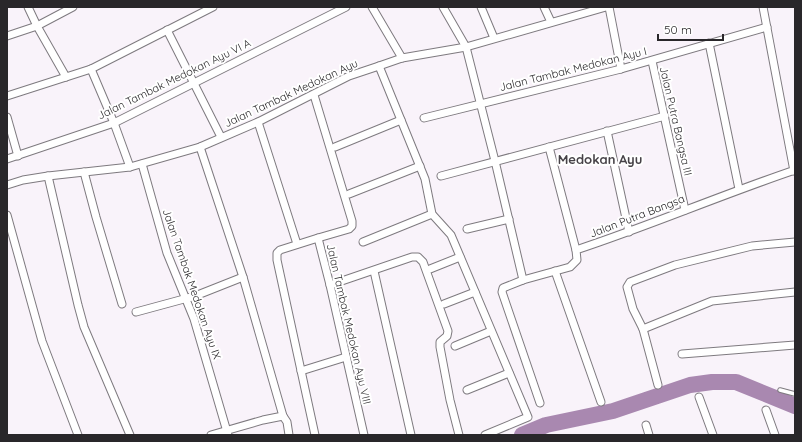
<svg xmlns="http://www.w3.org/2000/svg" width="802" height="442" viewBox="0 0 802 442" font-family="Quicksand,sans-serif">
<style>
.lines{fill:none;stroke-linecap:round;stroke-linejoin:round}
.river{stroke:#a988b0;stroke-width:16}
.service-casing{stroke:#7e7a7f;stroke-width:5.5}
.minor-casing{stroke:#7e7a7f;stroke-width:9}
.service{stroke:#fff;stroke-width:3.5}
.minor{stroke:#fff;stroke-width:7}
.labels{text-anchor:middle;stroke-width:4;stroke-linejoin:round;paint-order:stroke}
.street-label{font-size:11px;fill:#29272a;stroke:#fff}
.quarter-label{font-size:13px;font-weight:bold;fill:#464247;stroke:#fff}
</style>
<rect width="100%" height="100%" fill="#f9f3fa"/>
<g class="lines">
<path class="river" d="M522 435 546 425 613 411 690 385 712 382H736L795 406"/>
<g class="service-casing">
<path id="service" d="M780 390 795 394"/>
</g>
<g class="minor-casing">
<g id="minor">
<path d="M28 7 37 26 66 77"/>
<path d="M372 7 402 58"/>
<path d="M443 7 466 47 495 161 523 280"/>
<path d="M481 7 494 38"/>
<path d="M544 7 551 22"/>
<path d="M609 7 621 69"/>
<path d="M763 7 794 171"/>
<path d="M167 30 221 137"/>
<path d="M7 36 37 26 73 7"/>
<path d="M709 43 739 189"/>
<path d="M652 61 685 210"/>
<path d="M379 66 425 179 432 214 451 235 528 417 485 435"/>
<path d="M91 69 114 123 130 167"/>
<path d="M314 95 352 221V226L349 229 318 238"/>
<path d="M7 96 91 69 213 7"/>
<path d="M7 117 18 156"/>
<path d="M424 118 621 69 767 27"/>
<path d="M258 122 297 244"/>
<path d="M607 131 629 232"/>
<path d="M200 147 243 277 283 416"/>
<path d="M335 147 401 120"/>
<path d="M549 147 576 250"/>
<path d="M7 159 114 123 346 7"/>
<path d="M142 164 167 253 194 319 228 435"/>
<path d="M84 172 96 217 122 304"/>
<path d="M48 176 78 305 84 327 130 435"/>
<path d="M441 176 665 116"/>
<path d="M7 185 23 180 48 176 130 167 200 147 258 122 349 76 379 66 402 58 466 47 606 7"/>
<path d="M349 194 420 166"/>
<path d="M7 215 42 341 78 435"/>
<path d="M467 229 509 219"/>
<path d="M363 242 432 214"/>
<path d="M430 269 460 257"/>
<path d="M374 271 411 435"/>
<path d="M555 271 601 402"/>
<path d="M330 285 412 257H418L423 262 448 331 447 336 440 342V347L450 400 459 435"/>
<path d="M444 304 475 292"/>
<path d="M136 312 195 296 243 277"/>
<path d="M643 329 712 301 795 292"/>
<path d="M455 346 491 331"/>
<path d="M682 354 795 345"/>
<path d="M301 371 346 357"/>
<path d="M658 385 643 329 633 309 627 287 630 282 675 265 752 246 795 242"/>
<path d="M467 390 509 373"/>
<path d="M699 397 713 435"/>
<path d="M540 403 502 292 503 288 523 280 570 267 577 260 576 250C649 226 721 195 795 170"/>
<path d="M766 410 775 435"/>
<path d="M646 425 649 435"/>
<path d="M211 435 263 420 283 416 287 422 289 435"/>
<path d="M315 435 277 260V253L280 250 318 238 330 285 364 435"/>
</g>
</g>
<use href="#service" class="service"/>
<use href="#minor" class="minor"/>
</g>
<g class="labels">
<g class="street-label">
<text transform="translate(573 69) rotate(-14)" y="4">Jalan Tambak Medokan Ayu I</text>
<text transform="translate(174 79) rotate(-26)" y="4">Jalan Tambak Medokan Ayu VI A</text>
<text transform="translate(291 93) rotate(-25)" y="4">Jalan Tambak Medokan Ayu</text>
<text transform="translate(676 121) rotate(77)" y="4">Jalan Putra Bangsa III</text>
<text transform="translate(637 216) rotate(-21)" y="4">Jalan Putra Bangsa</text>
<text transform="translate(192 284) rotate(71)" y="4">Jalan Tambak Medokan Ayu IX</text>
<text transform="translate(349 324) rotate(77)" y="4">Jalan Tambak Medokan Ayu VIII</text>
</g>
<g class="quarter-label">
<text x="600" y="164">Medokan Ayu</text>
</g>
</g>
<rect width="802" height="442" fill="none" stroke="#29272a" stroke-width="16"/>
<path d="M658 34v6h65v-6" fill="none" stroke="#29272a" stroke-width="2"/>
<text x="664" y="34" font-size="12" fill="#29272a" stroke="#ffffff" stroke-width="3" paint-order="stroke">50 m</text>
</svg>
